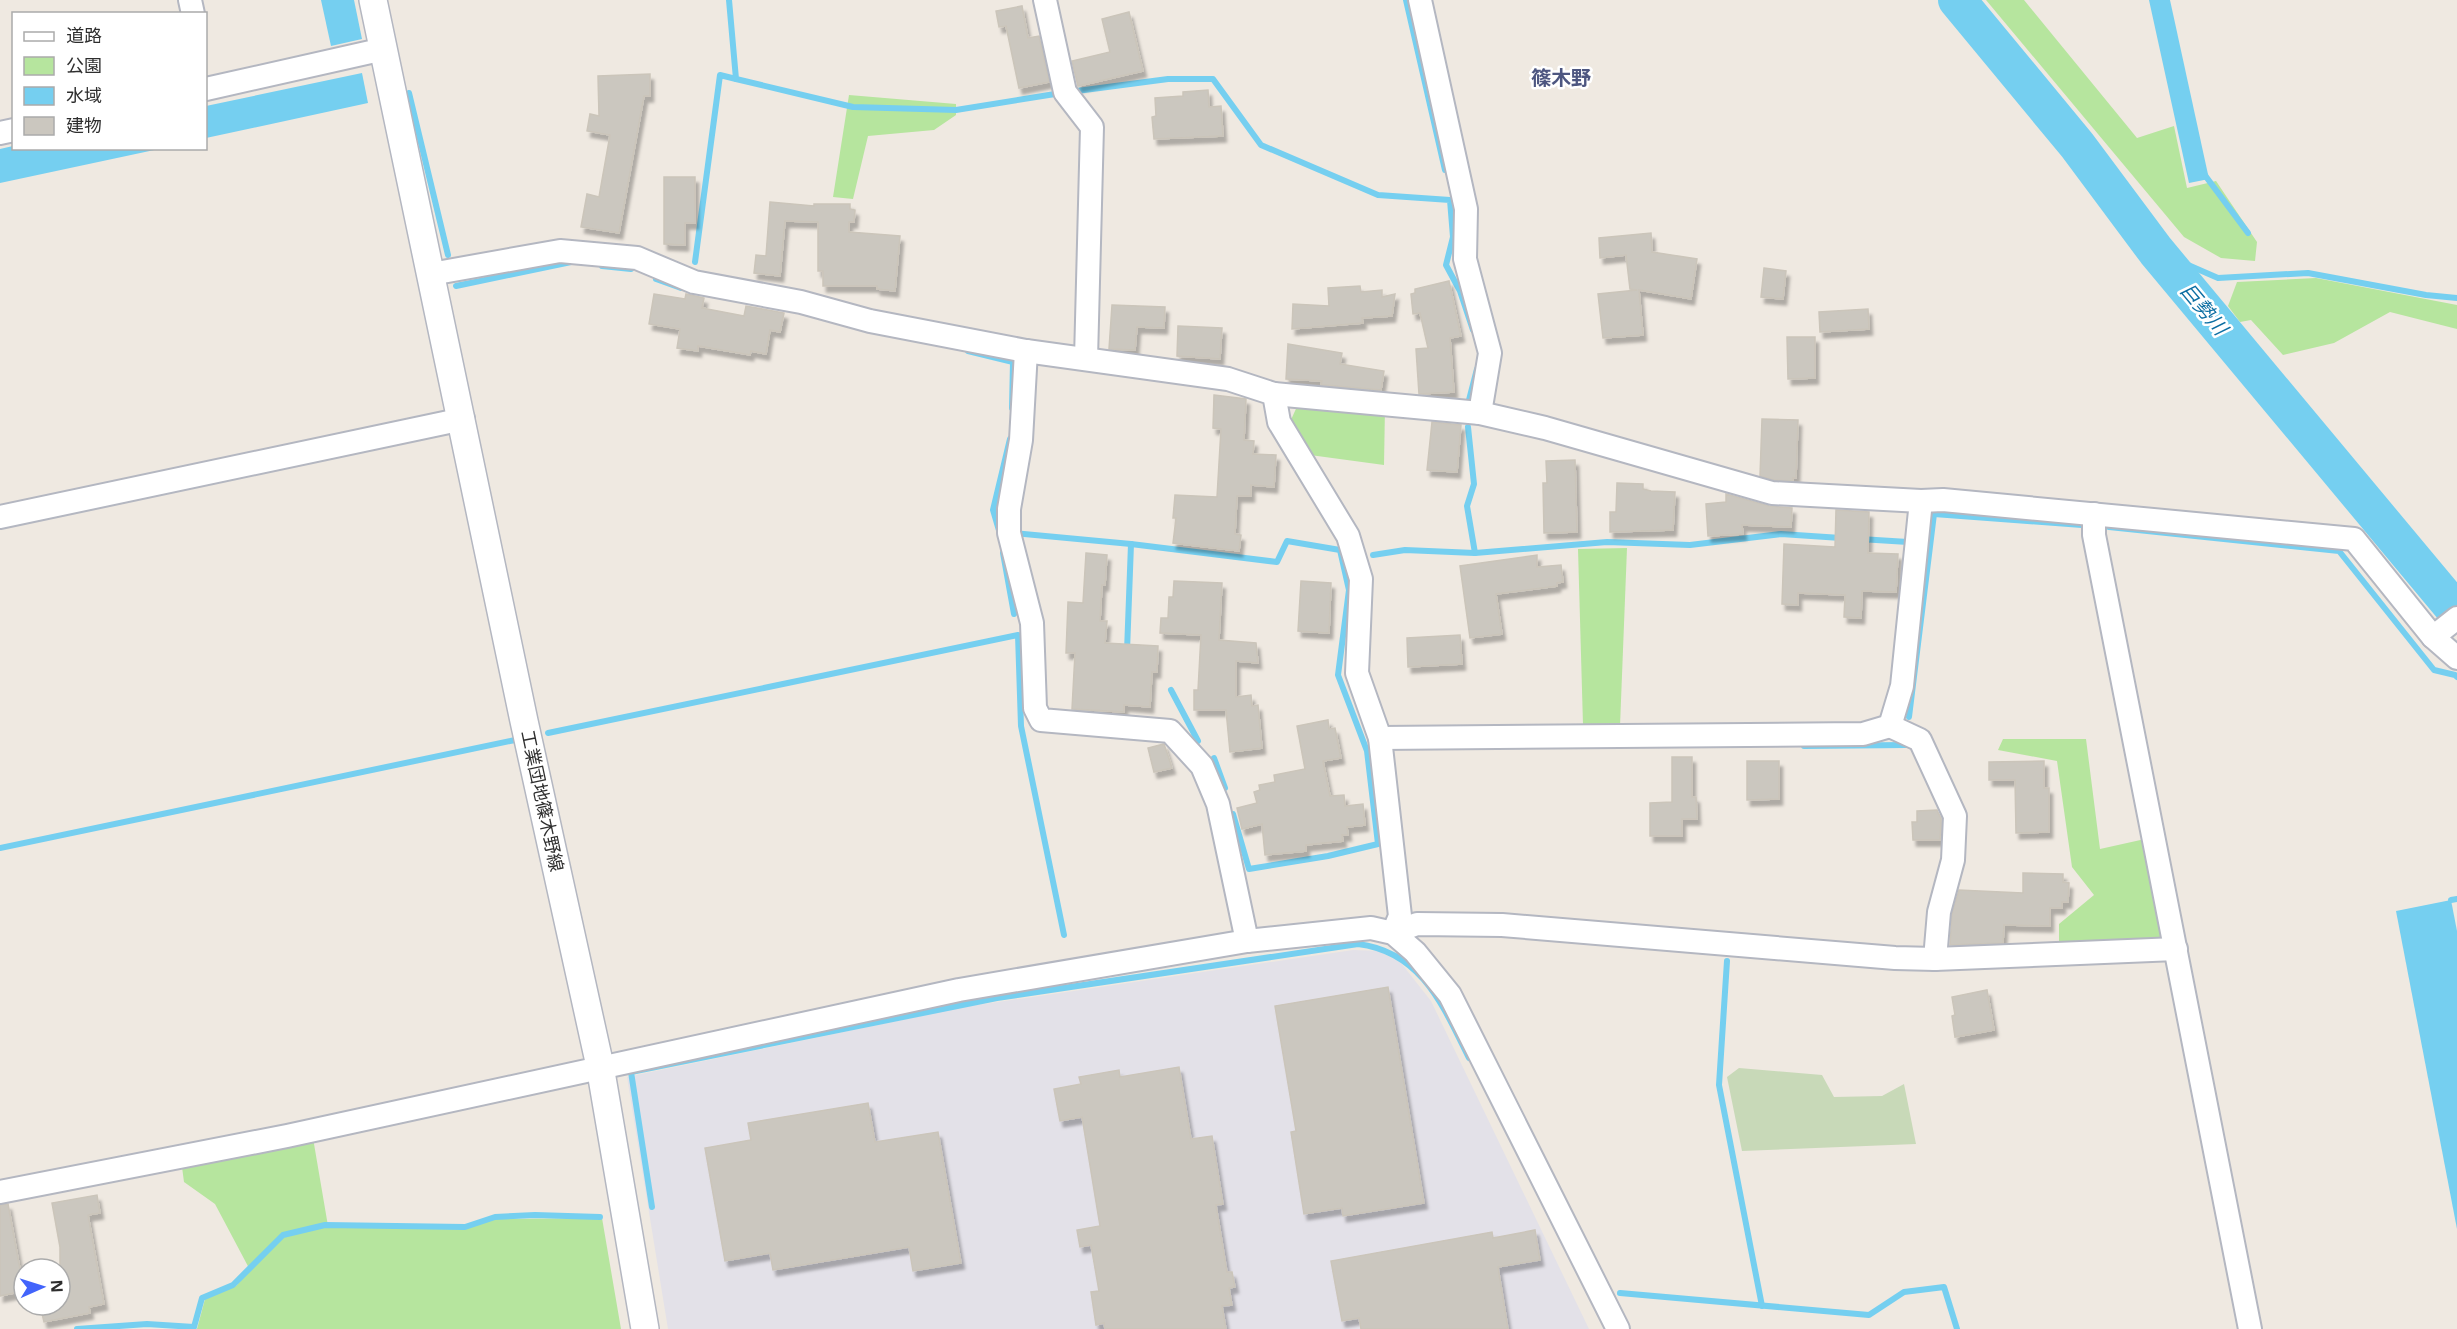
<svg xmlns="http://www.w3.org/2000/svg" width="2457" height="1329" viewBox="0 0 2457 1329" font-family="'Open Sans','Noto Sans JP',sans-serif">
<style>
.industrial{fill:#e3e1e8}
.green{fill:#b6e59e}
.cemetery{fill:#c8d9b8}
.water{fill:#75cff0}
.lines{fill:none;stroke-linecap:round;stroke-linejoin:round}
.stream{stroke:#75cff0;stroke-width:6}
.river{stroke:#75cff0;stroke-width:38}
.building{fill:#cbc7bf;stroke:#cbc5ba;stroke-width:1.5;filter:url(#shadow)}
.minor-casing{stroke:#b4b7c1;stroke-width:26}
.tertiary-casing{stroke:#b4b7c1;stroke-width:30}
.minor{stroke:#fff;stroke-width:22}
.tertiary{stroke:#fff;stroke-width:27}
.labels{text-anchor:middle;stroke-width:5;stroke-linejoin:round;paint-order:stroke}
.street-label{font-size:18px;fill:#2e2e2e;stroke:#fff}
.neighbourhood-label{font-size:20px;font-weight:bold;fill:#4d5680;stroke:#fff}
.water-label{font-size:20px;font-style:italic;fill:#0d6fa3;stroke:#fff}
</style>
<defs>
<filter id="shadow"><feDropShadow dx="3.5" dy="6" stdDeviation="1.5" flood-color="#0004"/></filter>
</defs>
<rect width="100%" height="100%" fill="#efe9e1"/>
<path class="industrial" d="M1353 950 1379 951 1401 963 1431 1001 1589 1329H668L627 1077 964 1007Z"/>
<g class="green">
<path d="M1986 0H2024L2137 138 2174 126 2187 188 2216 181 2257 242 2255 261 2221 258 2184 237Z"/>
<path d="M849 95 956 104V115L934 130 868 136 853 199 833 197Z"/>
<path d="M2316 278 2457 305V329L2390 312 2334 343 2283 355 2251 320 2240 322 2228 306 2237 282Z"/>
<path d="M1300 400 1385 407 1384 465 1310 455 1290 422Z"/>
<path d="M1627 548 1620 726 1583 725 1578 549Z"/>
<path d="M2003 739H2086L2100 849 2145 839 2162 941 2059 949V924L2094 895 2072 867 2057 761 1998 750Z"/>
<path d="M313 1138 328 1226 465 1229 495 1219 602 1218 621 1329H197L205 1299 236 1286 250 1270 215 1204 184 1182 182 1167Z"/>
</g>
<path class="cemetery" d="M1739 1068 1822 1075 1834 1097 1882 1096 1904 1084 1916 1144 1742 1151 1727 1077Z"/>
<g class="water">
<path d="M321 0H354L362 39 331 46Z"/>
<path d="M2149 0H2170L2209 179 2189 183Z"/>
<path d="M362 73 368 103 206 138V106Z"/>
<path d="M13 146 14 148 159 149 0 183V149Z"/>
<path d="M2451 900 2457 931V1229L2396 911Z"/>
</g>
<g class="lines">
<g class="stream">
<path d="M729 0 736 79 853 107 956 110 1055 94"/>
<path d="M1406 0 1445 170"/>
<path d="M1077 91 1168 79H1213L1261 145 1378 195 1450 200 1453 237 1446 265 1460 291 1473 330"/>
<path d="M409 93 448 255"/>
<path d="M2204 174 2248 233"/>
<path d="M2156 251 2218 278 2308 273 2426 295 2457 298"/>
<path d="M695 262 720 75 736 79"/>
<path d="M602 266 631 269"/>
<path d="M656 279 681 288"/>
<path d="M456 286 571 262"/>
<path d="M968 351 1013 362 1012 408"/>
<path d="M1469 400 1477 369"/>
<path d="M1468 427 1474 484 1467 506 1475 553"/>
<path d="M2109 527 2339 551 2434 670 2455 675 2457 677"/>
<path d="M1014 533 1131 544 1277 562 1287 541 1340 550 1349 590 1338 675 1367 751 1378 844 1328 856 1249 869 1233 814"/>
<path d="M1000 534 993 510 1010 439"/>
<path d="M1860 539 1908 542"/>
<path d="M1003 553 1014 614"/>
<path d="M1373 555 1405 550 1475 553 1607 542 1690 545 1781 534 1841 538"/>
<path d="M1127 651 1131 544"/>
<path d="M1171 690 1198 741"/>
<path d="M1909 717 1934 514 2082 525"/>
<path d="M548 733 1018 635 1021 726 1064 935"/>
<path d="M1804 746 1906 745"/>
<path d="M1214 758 1225 788"/>
<path d="M0 848 515 740"/>
<path d="M2451 900 2457 899"/>
<path d="M1727 961 1719 1085 1762 1306"/>
<path d="M652 1207 631 1072 997 998 1358 944C1422 952 1443 1006 1469 1058"/>
<path d="M1620 1293 1869 1315 1904 1292 1944 1287 1957 1329"/>
<path d="M77 1329 147 1324 194 1327 202 1298 233 1285 283 1235 325 1225 465 1227 495 1217 535 1215 600 1217"/>
</g>
<path class="river" d="M1957 0 2077 145 2156 251 2457 612"/>
</g>
<g class="building">
<path d="M1022 6 1028 38 1039 36 1049 82 1019 88 1006 26 999 27 996 11Z"/>
<path d="M1129 12 1143 71 1078 86 1072 61 1110 52 1102 19Z"/>
<path d="M650 74V96H644L619 233 581 227 587 194 599 197 610 135 587 131 590 114 599 116 598 76Z"/>
<path d="M1208 90 1209 107 1221 106 1223 136 1154 139 1152 117 1156 116 1155 98 1183 96V92Z"/>
<path d="M664 177H695V223H685V245L664 244Z"/>
<path d="M770 202 814 206V204H850V209L855 210 854 222H849V232L900 236 895 291 877 289V286H823V271H818V222L785 221 780 276 754 273 756 255 766 256Z"/>
<path d="M1651 233 1652 252 1697 259 1691 299 1639 290 1643 335 1603 338 1598 294 1637 290 1630 289 1626 255 1600 258 1599 238Z"/>
<path d="M1764 268 1786 271 1783 299 1761 297Z"/>
<path d="M1449 281 1461 336 1450 338 1454 392 1419 394 1416 349 1428 348 1420 313 1413 314 1411 294 1415 293V289Z"/>
<path d="M1360 286 1361 292 1382 290V297L1395 294 1392 316 1362 318 1363 323 1292 329 1293 304 1329 306 1328 288Z"/>
<path d="M654 294 685 299 686 294 704 298 702 308 744 316 746 306 784 313 780 332 770 330 766 354 751 351 750 355 698 346V351L677 348 680 329 649 324Z"/>
<path d="M1112 305 1165 307 1164 328 1137 327 1135 350 1109 349Z"/>
<path d="M1868 309 1869 329 1820 332 1819 312Z"/>
<path d="M1178 326 1222 328 1220 359 1177 356Z"/>
<path d="M1787 337H1815V378L1788 379Z"/>
<path d="M1288 344 1342 353 1340 364 1384 371 1381 390 1325 385H1321L1322 381 1286 379Z"/>
<path d="M1214 395 1246 399 1244 440 1254 441 1253 454 1276 455 1274 487 1251 485V496H1237L1235 534 1241 535 1239 551 1173 543 1176 518H1173L1175 495 1217 497 1221 429 1213 428Z"/>
<path d="M1762 419 1798 420 1796 478H1793V481L1774 480 1760 476Z"/>
<path d="M1432 422 1461 425 1457 472 1427 470Z"/>
<path d="M1575 460 1577 532 1544 533 1543 483H1547L1546 461Z"/>
<path d="M1617 483 1643 484V489L1651 491 1675 492 1673 530 1610 532V512H1616Z"/>
<path d="M1726 494 1769 506 1792 508 1791 527 1742 525 1743 534 1708 536 1706 504 1726 502Z"/>
<path d="M1836 510 1869 512 1868 553 1898 554 1896 592 1862 591 1861 618 1844 617 1845 595 1798 593V605L1782 604 1784 544 1835 547Z"/>
<path d="M1086 553 1107 555 1105 585H1102L1100 621H1107L1105 643 1158 646 1157 672H1152L1150 707 1124 705V712L1072 709 1075 653H1066L1068 602 1083 603Z"/>
<path d="M1537 555V567L1561 565 1563 582 1557 583V586L1496 594 1502 634 1470 638 1460 566Z"/>
<path d="M1174 581 1222 583 1219 640 1256 643 1258 663 1236 661V697L1251 695 1252 706 1258 705 1262 748 1230 752 1226 710H1194V690H1198L1201 635 1160 633 1161 618H1168L1169 597H1173Z"/>
<path d="M1301 581 1331 583 1329 633 1298 631Z"/>
<path d="M1460 635 1462 664 1408 667 1407 638Z"/>
<path d="M1328 720 1329 729 1335 728 1341 758 1323 761 1330 796 1344 795 1345 806 1363 804 1365 825 1347 827 1348 835H1342L1343 841 1306 845V851L1265 855 1262 824 1242 829 1237 808 1257 803 1254 792 1260 790 1259 785 1275 782 1274 775 1305 769 1297 726Z"/>
<path d="M1164 744 1172 768 1154 772 1148 748Z"/>
<path d="M1672 757H1692V797H1696L1697 819H1682V836H1650V803L1672 802Z"/>
<path d="M1747 761H1779V799L1747 800Z"/>
<path d="M2044 761V788H2049V832L2016 833 2015 780H1989V762Z"/>
<path d="M1937 810 1941 819 1940 840H1913L1912 822H1917V811Z"/>
<path d="M2023 873 2063 874V882L2069 883 2068 902H2062V908H2050V926L2004 925 2003 943 1950 945 1952 914 1959 890 2023 893Z"/>
<path d="M1388 987 1424 1203 1343 1216 1342 1208 1304 1214 1291 1132 1296 1131 1275 1006Z"/>
<path d="M1987 990 1994 1030 1955 1037 1952 1016 1955 1015 1952 997Z"/>
<path d="M1179 1067 1191 1139 1212 1136 1223 1204 1216 1205 1227 1272H1232L1235 1287 1229 1288 1232 1305 1222 1306 1226 1329H1105L1104 1323 1096 1325 1091 1292 1099 1291 1091 1245 1080 1247 1077 1230 1100 1226 1082 1117 1060 1121 1054 1089 1081 1084 1079 1077 1119 1070 1120 1077Z"/>
<path d="M868 1103 875 1142 938 1132 961 1263 913 1271 909 1247 773 1270 770 1253 725 1261 705 1148 751 1140 748 1123Z"/>
<path d="M97 1195 100 1213 88 1215 104 1304 89 1307 90 1313 44 1322 40 1305H60V1247L52 1203Z"/>
<path d="M8 1204 24 1291 0 1296V1205Z"/>
<path d="M1535 1230 1540 1260 1498 1267 1508 1329H1361L1359 1318 1342 1321 1331 1261 1492 1232 1493 1238Z"/>
</g>
<g class="lines">
<g class="minor-casing">
<g id="minor">
<path d="M190 0 193 14"/>
<path d="M1045 0 1065 92 1092 127 1086 359"/>
<path d="M1420 0 1466 209 1465 259 1490 353 1480 413"/>
<path d="M206 89 384 49"/>
<path d="M0 133 14 130"/>
<path d="M431 274 560 251 637 258 694 282 801 302 870 321 1026 351 1228 379 1274 394 1279 422 1348 536 1361 579 1357 673 1380 738 1400 916 1393 933"/>
<path d="M1026 351 1021 440 1009 509V533L1032 623 1035 708 1041 720 1170 731 1202 766 1218 804 1247 941"/>
<path d="M1274 394 1480 413 1545 428 1772 493 1921 501 1943 500 2354 539 2433 637 2457 658"/>
<path d="M2094 514V535L2250 1329"/>
<path d="M0 517 463 419"/>
<path d="M2433 637 2457 618"/>
<path d="M1890 726 1920 740 1955 816 1953 860 1939 912 1935 959"/>
<path d="M1380 738 1863 734 1890 726 1902 686 1921 501"/>
<path d="M1393 933 1417 924 1502 925 1895 958 1935 959 2176 949"/>
<path d="M0 1192 287 1136 959 990 1247 941 1371 928 1393 933 1415 952 1450 995 1618 1329"/>
</g>
</g>
<g class="tertiary-casing">
<path id="tertiary" d="M373 0 524 721 600 1066 645 1329"/>
</g>
<use href="#minor" class="minor"/>
<use href="#tertiary" class="tertiary"/>
</g>
<g class="labels">
<g class="street-label">
<text transform="translate(542 801) rotate(78)" y="6">工業団地篠木野線</text>
</g>
<g class="neighbourhood-label">
<text x="1561" y="85">篠木野</text>
</g>
<g class="water-label">
<text transform="translate(2204 309) rotate(50)" y="7">巨勢川</text>
</g>
</g>
<rect x="12" y="12" width="195" height="138" fill="#ffffff" stroke="#ababab" stroke-width="1.5"/>
<rect x="24" y="32" width="30" height="9" fill="#ffffff" stroke="#ababab" stroke-width="1.5"/>
<text x="66" y="42" font-size="18" fill="#2e2e2e">道路</text>
<rect x="24" y="57" width="30" height="18" fill="#b6e59e" stroke="#ababab" stroke-width="1.5"/>
<text x="66" y="72" font-size="18" fill="#2e2e2e">公園</text>
<rect x="24" y="87" width="30" height="18" fill="#75cff0" stroke="#ababab" stroke-width="1.5"/>
<text x="66" y="102" font-size="18" fill="#2e2e2e">水域</text>
<rect x="24" y="117" width="30" height="18" fill="#cbc7bf" stroke="#ababab" stroke-width="1.5"/>
<text x="66" y="132" font-size="18" fill="#2e2e2e">建物</text>
<g transform="translate(42 1287) rotate(87)"><circle r="28" fill="#ffffff" stroke="#ababab" stroke-width="1.5"/>
<path d="M0-4.5L10 22L0 15L-10 22Z" fill="#4264fb"/>
<text y="-9" font-size="16" font-weight="bold" text-anchor="middle" fill="#2e2e2e">N</text>
</g>
</svg>
